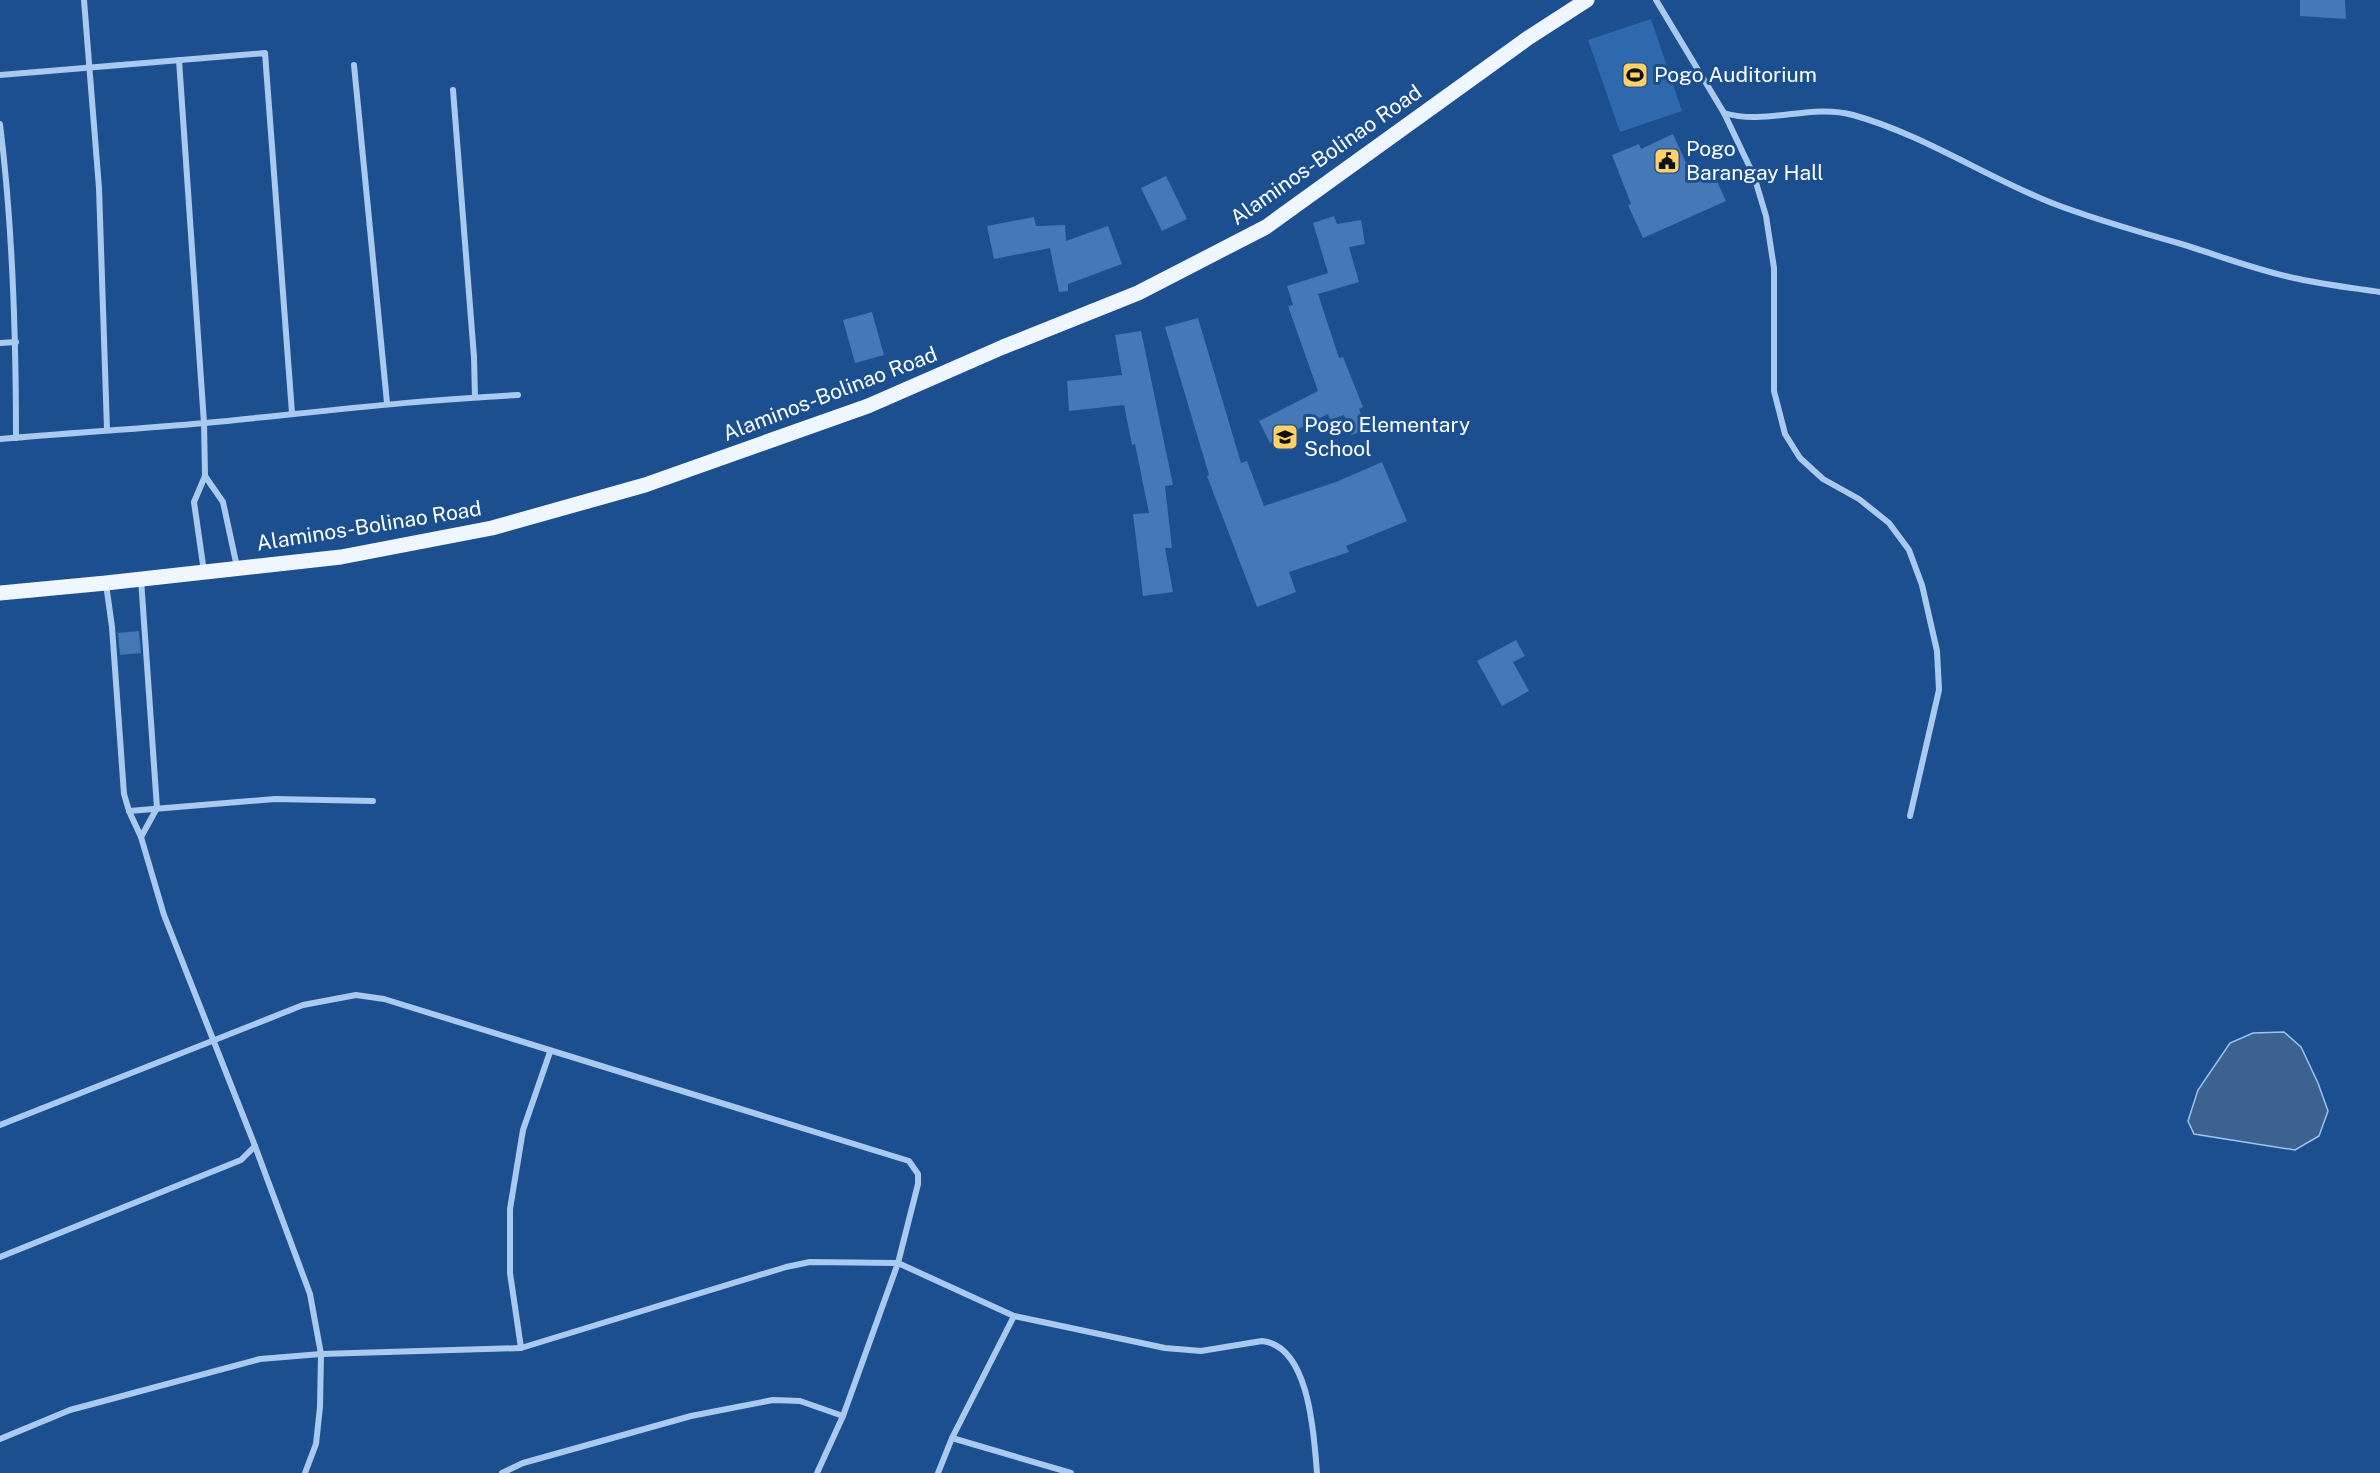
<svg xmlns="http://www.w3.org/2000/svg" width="2380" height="1473" viewBox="0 0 2380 1473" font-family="'Public Sans',sans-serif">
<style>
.green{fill:#2e69ad}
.water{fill:#3c6290;stroke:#9cc4f0;stroke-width:1.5}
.building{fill:#4478b7}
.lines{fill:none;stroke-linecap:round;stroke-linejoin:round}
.street{stroke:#a9c9ee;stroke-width:6}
.primary{stroke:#f0f6ff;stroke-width:15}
.labels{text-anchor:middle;stroke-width:6;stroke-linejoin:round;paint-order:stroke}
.poi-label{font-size:21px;fill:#fff;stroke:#1b4f8f;text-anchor:start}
.street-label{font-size:21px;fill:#fff;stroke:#1b4f8f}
</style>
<rect width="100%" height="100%" fill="#1b4f8f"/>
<path class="green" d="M1651 19 1682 111 1620 132 1588 40Z"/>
<path class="water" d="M2284 1032 2301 1047 2318 1083 2328 1111 2319 1136 2295 1150 2194 1134 2188 1121 2198 1090 2230 1043 2253 1033Z"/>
<g class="building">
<path d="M2300 0H2345L2346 19 2300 16Z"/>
<path d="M1673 134 1692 176 1711 168 1726 201 1643 238 1628 205 1631 204 1612 155 1639 144 1641 149Z"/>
<path d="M1166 176 1187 219 1162 231 1141 188Z"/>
<path d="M1334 216 1337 224 1361 220 1365 244 1349 247 1359 282 1318 294 1339 358 1343 357 1363 407 1359 409 1367 430 1351 435 1344 415 1330 420 1328 414 1270 443 1259 421 1318 391 1288 306 1293 305 1287 286 1328 273 1313 223Z"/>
<path d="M1034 217 1036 226 1065 225 1066 241 1108 226 1122 264 1068 284V291L1059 292 1050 248 994 259 987 226Z"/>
<path d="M872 312 884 355 855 363 843 320Z"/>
<path d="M1198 318 1241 463 1247 461 1264 506 1336 482 1382 462 1407 521 1346 546 1349 552 1289 572 1296 592 1257 607 1207 476 1209 475 1165 327Z"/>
<path d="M1141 331 1173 485 1165 486 1172 548H1165L1173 592 1143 596 1133 514 1149 513 1135 444 1132 445 1124 405 1069 411 1067 381 1122 375 1115 335Z"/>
<path d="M139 631 141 653 120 655 118 633Z"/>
<path d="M1516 640 1525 656 1513 662 1529 691 1502 706 1477 661Z"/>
</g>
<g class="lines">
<g class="street">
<path d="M84 0 99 188 107 429"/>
<path d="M1656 0 1724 113C1767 126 1810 103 1853 115 1922 134 1986 177 2052 203 2093 219 2136 231 2178 243 2218 255 2258 271 2299 279 2326 285 2353 288 2380 292"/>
<path d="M179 60 204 423 205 476 194 502 204 572"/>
<path d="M354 65 387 403"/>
<path d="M0 75 265 53 292 413"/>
<path d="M453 90 474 357 475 397"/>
<path d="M1724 113 1754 176 1766 216 1774 268V391L1785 434 1800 458 1823 479 1859 499 1889 523 1909 550 1922 585 1937 651 1939 690 1910 816"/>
<path d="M0 124C13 228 16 333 16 438"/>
<path d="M0 343 16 342"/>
<path d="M0 439C68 433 137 429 205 423 309 413 413 400 518 395"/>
<path d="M205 476 223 502 237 567"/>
<path d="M141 579 157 808 141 837"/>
<path d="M106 584 112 627 124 794 129 811 141 837 164 915 255 1146 310 1294 321 1354 320 1407 316 1444 305 1473"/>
<path d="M129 811 275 799 373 801"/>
<path d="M0 1125 303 1005 356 995 384 999 909 1161 918 1174V1184L898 1263 843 1416 817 1473"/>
<path d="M0 1257 241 1160 255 1146"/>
<path d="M521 1348 510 1273V1209L523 1130 550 1052"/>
<path d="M952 1438 1071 1473"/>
<path d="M0 1439 70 1410 260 1359 321 1354 521 1348 786 1267 810 1262 898 1263 1014 1316 1165 1348 1201 1351 1262 1341C1310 1346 1314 1436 1317 1473"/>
<path d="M502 1473 523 1463 691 1416 773 1400 800 1401 843 1416"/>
<path d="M938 1473 952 1438 1014 1316"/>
</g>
<path class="primary" d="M0 593 106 583 341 557 492 528 645 485 868 406 1003 347 1138 293 1266 227 1528 38 1587 0"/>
</g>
<defs>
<g id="stadium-square" transform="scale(1.35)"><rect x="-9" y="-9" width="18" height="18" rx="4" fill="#ffd166" stroke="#1b4f8f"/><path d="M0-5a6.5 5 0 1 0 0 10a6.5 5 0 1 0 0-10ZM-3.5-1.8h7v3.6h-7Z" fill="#111"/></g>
<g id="civic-square" transform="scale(1.35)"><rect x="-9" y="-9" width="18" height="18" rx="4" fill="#ffd166" stroke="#1b4f8f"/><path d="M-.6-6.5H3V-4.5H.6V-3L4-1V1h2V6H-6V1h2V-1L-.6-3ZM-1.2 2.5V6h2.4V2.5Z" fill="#111"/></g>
<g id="school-square" transform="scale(1.35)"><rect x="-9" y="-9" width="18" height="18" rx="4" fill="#ffd166" stroke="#1b4f8f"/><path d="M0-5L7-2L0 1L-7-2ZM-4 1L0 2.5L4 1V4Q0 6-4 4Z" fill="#111"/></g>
</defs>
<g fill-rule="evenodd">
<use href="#stadium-square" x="1635" y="75"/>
<use href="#civic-square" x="1667" y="161"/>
<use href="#school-square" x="1285" y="437"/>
</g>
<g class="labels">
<g class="poi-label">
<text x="1654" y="82">Pogo Auditorium</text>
<text x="1686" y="156">Pogo<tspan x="1686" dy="24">Barangay Hall</tspan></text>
<text x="1304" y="432">Pogo Elementary<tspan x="1304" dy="24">School</tspan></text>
</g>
<g class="street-label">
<text transform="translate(1326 155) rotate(-35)" y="7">Alaminos-Bolinao Road</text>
<text transform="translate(830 394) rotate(-21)" y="7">Alaminos-Bolinao Road</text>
<text transform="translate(369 526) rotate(-9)" y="7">Alaminos-Bolinao Road</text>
</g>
</g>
</svg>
